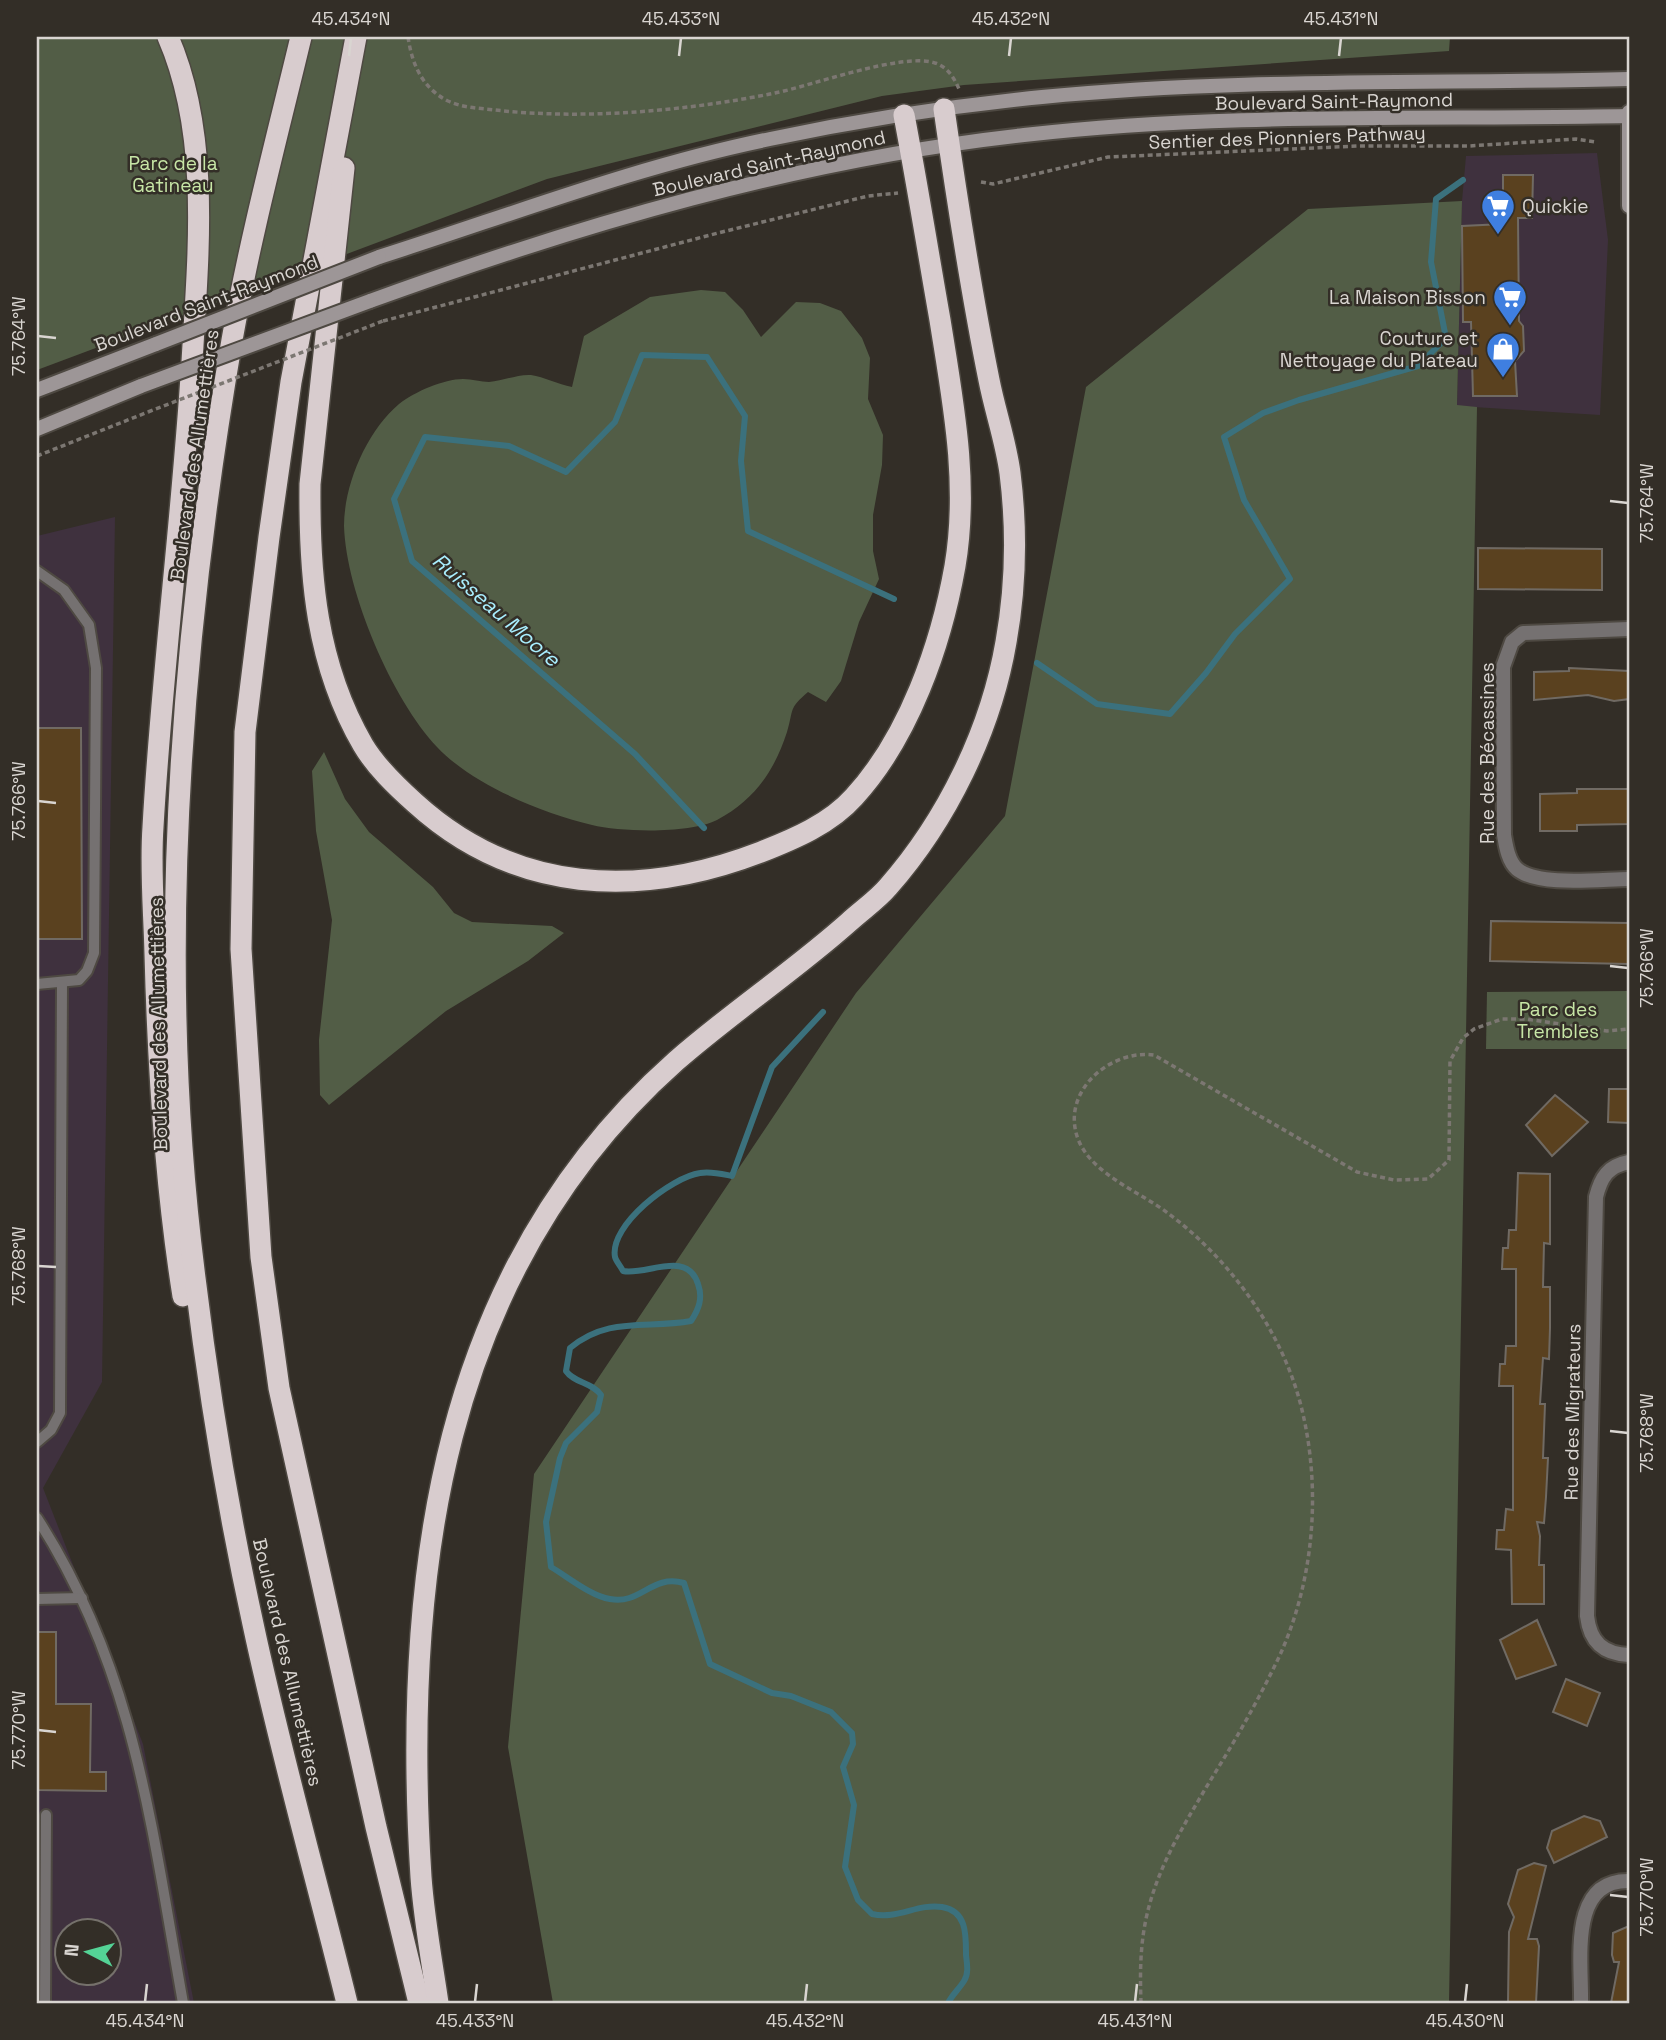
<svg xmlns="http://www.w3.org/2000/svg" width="1666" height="2040" viewBox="0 0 1666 2040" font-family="'Space Grotesk',sans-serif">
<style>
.commercial{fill:#3f313e;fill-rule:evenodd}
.green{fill:#525d46}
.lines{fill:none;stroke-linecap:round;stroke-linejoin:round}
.stream{stroke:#3b717d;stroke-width:6}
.building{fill:#5a411f;stroke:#706a63;stroke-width:2}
.lane-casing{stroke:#4e4942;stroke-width:14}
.street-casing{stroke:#4e4942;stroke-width:18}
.secondary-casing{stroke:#4e4942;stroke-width:18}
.highway-casing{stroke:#4e4942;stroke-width:24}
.path{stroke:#7c7772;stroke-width:3.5;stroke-dasharray:5 3.5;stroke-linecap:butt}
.lane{stroke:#757171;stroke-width:10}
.street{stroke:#757171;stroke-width:14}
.secondary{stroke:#9d9697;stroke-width:14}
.highway{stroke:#d8ccce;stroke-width:21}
.secondary-bridge-casing{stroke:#4e4942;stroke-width:18;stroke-linecap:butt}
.path-bridge{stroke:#7c7772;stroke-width:3.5;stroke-dasharray:5 3.5;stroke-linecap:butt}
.secondary-bridge{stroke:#9d9697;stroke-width:14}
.ticks{fill:none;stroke:#d9d5d1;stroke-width:2.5}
.labels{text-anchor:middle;stroke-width:5;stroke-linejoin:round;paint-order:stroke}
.street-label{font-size:19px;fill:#d9d5d1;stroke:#332e27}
.park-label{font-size:19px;fill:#c7e6a6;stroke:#332e27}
.poi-label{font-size:19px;fill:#d9d5d1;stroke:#332e27;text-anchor:end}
.water-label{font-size:21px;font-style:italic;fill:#a9eefe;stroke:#332e27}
.neatline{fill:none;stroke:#d9d5d1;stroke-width:2.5}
.ticks-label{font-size:18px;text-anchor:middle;fill:#d9d5d1}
</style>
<rect width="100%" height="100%" fill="#332e27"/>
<g class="commercial">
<path d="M1597 153 1608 240 1600 415 1457 406 1462 201 1466 156Z"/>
<path d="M115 517 102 1382 43 1488 143 1744 194 2003H37V536ZM66 1932H108V1974H66Z"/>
</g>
<g class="green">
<path d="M37 37H1450L1449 51 964 85 882 96 547 179 37 370Z"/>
<path d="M1462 201 1457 405 1477 407 1449 2003H553L508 1747 534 1474 856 993 1005 816 1086 387 1308 209Z"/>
<path d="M701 290 725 292 743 310 761 337 796 302 820 303 841 311 862 338 870 358 868 399 883 435 882 465 873 515V551L879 579 859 622 841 681 826 702 808 692C788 709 794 709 787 732 774 772 754 800 717 820 690 834 621 832 592 825 542 813 473 785 437 747 392 699 346 592 344 526 344 484 367 431 399 404 414 392 444 379 463 379 472 379 481 382 489 382 503 381 518 374 531 375 544 377 558 384 572 387L584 336 650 297Z"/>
<path d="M324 752 345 799 369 832 433 887 454 913 472 922 552 926 564 933 528 961 446 1011 329 1105 320 1095 319 1040 332 920 316 831 312 771Z"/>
<path d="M1629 991V1049H1486L1487 992Z"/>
</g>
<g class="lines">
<g class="stream">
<path d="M1037 663 1097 704 1170 714 1206 673 1235 634 1290 579 1244 500 1224 437 1263 413 1299 400 1418 366 1446 338 1431 262 1436 199 1463 180"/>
<path d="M704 828 635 754 412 561 394 499 425 437 509 446 566 472 615 422 642 355 707 357 745 416 741 461 748 531 894 599"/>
<path d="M823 1012 772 1067 732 1176C722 1174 711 1171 700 1173 672 1177 609 1225 615 1257 616 1261 621 1267 623 1271 646 1276 687 1249 698 1284 703 1298 699 1309 691 1321 647 1329 608 1316 570 1348L566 1371C574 1383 592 1382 601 1395L597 1412 566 1443 560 1458 546 1522 551 1567C568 1577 591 1596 610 1599 641 1605 651 1574 684 1583L710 1664 772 1693 791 1696 831 1712 852 1733 853 1744 843 1767 854 1805 845 1867 858 1900 872 1914C897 1920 918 1903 942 1907 967 1911 966 1935 966 1955 967 1964 969 1973 964 1981 959 1989 952 1995 948 2003"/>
</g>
</g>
<g class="building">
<path d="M1503 175H1533L1532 218H1518L1519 321 1523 326 1524 351 1515 361 1517 396H1473L1471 322H1463L1462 226 1503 224Z"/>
<path d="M1478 548 1602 549V590L1478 589Z"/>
<path d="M1569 668 1629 671V699L1614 701 1588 695 1534 700V672L1569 671Z"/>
<path d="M37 728H81L82 939H37Z"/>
<path d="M1577 789H1629V824L1577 825V831H1540V794L1577 793Z"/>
<path d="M1491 921 1629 923V964L1490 961Z"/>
<path d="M1609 1089H1629V1123L1608 1122Z"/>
<path d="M1555 1095 1588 1122 1552 1156 1526 1125Z"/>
<path d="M1518 1173 1550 1174V1244L1544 1243 1543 1287H1550V1328L1549 1359 1543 1358 1540 1404H1545L1543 1458H1548L1546 1497 1544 1523 1537 1522 1540 1536 1539 1565H1544V1604H1512L1511 1550 1496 1549 1497 1530H1504L1506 1509 1513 1510V1386H1499L1500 1364H1505L1506 1346H1516V1269H1502L1503 1248H1508L1509 1230H1516Z"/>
<path d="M1537 1620 1556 1665 1516 1679 1500 1640Z"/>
<path d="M37 1632H56V1704H91L90 1772H106V1791L37 1790Z"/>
<path d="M1566 1679 1600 1693 1587 1726 1553 1712Z"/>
<path d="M1584 1816 1600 1821 1607 1837 1554 1863 1547 1848 1552 1831Z"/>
<path d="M1534 1863 1546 1866 1528 1939H1537L1539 1946 1536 2003H1508L1509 1932 1514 1917 1508 1904 1518 1870Z"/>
<path d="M1629 1926V2003H1611L1619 1962H1614L1612 1955 1613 1933Z"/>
</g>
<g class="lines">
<g class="lane-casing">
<g id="lane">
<path d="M37 571 64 590 89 625 96 668 94 953 87 971 79 980 37 984"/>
<path d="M37 1442 51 1430 60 1413 62 984"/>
<path d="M37 1518C135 1670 152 1830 183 2003"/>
<path d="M37 1599 82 1598"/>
<path d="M45 2003 46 1815"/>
</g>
</g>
<g class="street-casing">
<g id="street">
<path d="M1629 629 1523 633 1512 642 1503 667 1504 835C1506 846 1508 861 1517 869 1538 887 1602 879 1629 879"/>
<path d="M1629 1162C1608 1166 1601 1177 1596 1197L1587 1616C1590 1642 1603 1654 1629 1655"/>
<path d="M1581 2003C1582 1961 1568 1880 1629 1881"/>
</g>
</g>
<g class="secondary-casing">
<g id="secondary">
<path d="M1629 112V206"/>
<path d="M379 257C508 216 637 166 770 139 859 120 951 106 1042 97 1236 78 1434 84 1629 79"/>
<path d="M370 301C582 224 799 160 1024 135 1224 112 1428 120 1629 116"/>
<path d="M37 390 156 344"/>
<path d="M37 429 141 386"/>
</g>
</g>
<g class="highway-casing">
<g id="highway">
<path d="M168 37C209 131 199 245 193 345 184 506 162 666 153 827 150 869 154 912 155 954 158 1068 165 1183 183 1296"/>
<path d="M301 37C277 137 250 238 232 340 179 647 155 967 195 1278 209 1393 228 1510 253 1624 280 1751 316 1877 347 2003"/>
<path d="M356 37 291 382 269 537 245 732 241 949 261 1257 279 1388 376 1827 419 2003"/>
<path d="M344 168 310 484C309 576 316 664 363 745 376 767 396 786 415 803 515 894 639 899 761 852 794 839 830 824 854 797 909 737 941 645 955 566 969 483 953 402 940 320 928 252 917 183 904 115"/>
<path d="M438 2003C432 1962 424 1919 421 1877 402 1578 439 1271 676 1061 732 1012 794 971 849 922 862 910 877 900 888 887 947 820 991 730 1006 642 1016 586 1017 529 1010 473 1006 442 995 411 989 380 971 291 957 200 944 109"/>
</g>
</g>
<g class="path">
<path d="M408 37C412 64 422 88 448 101 463 108 479 108 495 110 583 120 687 111 775 93 811 86 902 52 935 63 948 67 954 78 959 89"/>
<path d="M981 182 993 184 1108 157 1359 146H1469L1576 139 1596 142"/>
<path d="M383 321 718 233 868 196 898 193"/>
<path d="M37 456 148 412"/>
<path d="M1141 2003C1140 1975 1140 1947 1146 1919 1157 1867 1184 1825 1210 1781 1235 1741 1259 1699 1279 1657 1315 1579 1322 1485 1300 1402 1280 1328 1229 1259 1169 1214 1141 1192 1092 1175 1078 1139 1060 1091 1111 1049 1154 1055L1357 1172 1394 1180 1428 1179 1449 1160 1450 1061 1463 1038 1474 1029 1502 1019H1526L1607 1031 1629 1029"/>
</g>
<use href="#lane" class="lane"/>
<use href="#street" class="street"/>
<use href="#secondary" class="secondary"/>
<use href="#highway" class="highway"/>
<g class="secondary-bridge-casing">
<g id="secondary-bridge">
<path d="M156 344 379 257"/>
<path d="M141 386 370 301"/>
</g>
</g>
<path class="path-bridge" d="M148 412 383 321"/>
<use href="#secondary-bridge" class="secondary-bridge"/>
</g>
<path class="ticks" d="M349 56 351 38M679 56 681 38M1009 56 1011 38M1339 56 1341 38M38 336 56 338M1610 501 1628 503M38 801 56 803M1610 966 1628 968M38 1266 56 1267M1610 1431 1628 1433M38 1730 56 1732M1610 1895 1628 1897M145 2002 147 1984M475 2002 477 1984M805 2002 807 1984M1135 2002 1137 1984M1465 2002 1467 1984"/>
<defs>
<g id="supermarket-pin" transform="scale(1.75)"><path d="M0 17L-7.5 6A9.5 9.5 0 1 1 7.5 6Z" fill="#3f7fe0" stroke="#332e27"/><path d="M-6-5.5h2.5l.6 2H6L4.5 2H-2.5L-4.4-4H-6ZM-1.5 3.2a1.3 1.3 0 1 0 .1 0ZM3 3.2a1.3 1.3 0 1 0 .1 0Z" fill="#fff"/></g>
<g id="shop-pin" transform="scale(1.75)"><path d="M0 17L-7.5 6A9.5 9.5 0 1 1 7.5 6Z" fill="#3f7fe0" stroke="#332e27"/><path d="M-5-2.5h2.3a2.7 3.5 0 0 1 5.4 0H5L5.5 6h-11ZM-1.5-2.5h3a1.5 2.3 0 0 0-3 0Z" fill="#fff"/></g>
</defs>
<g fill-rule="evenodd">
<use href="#supermarket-pin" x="1498" y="206"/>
<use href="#supermarket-pin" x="1510" y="297"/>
<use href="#shop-pin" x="1503" y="349"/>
</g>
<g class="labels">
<g class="street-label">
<text transform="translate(1334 101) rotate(-1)" y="7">Boulevard Saint-Raymond</text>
<text transform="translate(1287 137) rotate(-2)" y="7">Sentier des Pionniers Pathway</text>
<text transform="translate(769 163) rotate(-13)" y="7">Boulevard Saint-Raymond</text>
<text transform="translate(206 303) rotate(-21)" y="7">Boulevard Saint-Raymond</text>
<text transform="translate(194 455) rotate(-82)" y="7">Boulevard des Allumettières</text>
<text transform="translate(1487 753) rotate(-90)" y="7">Rue des Bécassines</text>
<text transform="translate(158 1024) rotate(-91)" y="7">Boulevard des Allumettières</text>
<text transform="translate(1572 1412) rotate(-89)" y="7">Rue des Migrateurs</text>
<text transform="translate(288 1662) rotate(77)" y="7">Boulevard des Allumettières</text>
</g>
<g class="park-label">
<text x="173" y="170">Parc de la<tspan x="173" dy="22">Gatineau</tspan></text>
<text x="1558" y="1016">Parc des<tspan x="1558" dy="22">Trembles</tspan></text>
</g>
<g class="poi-label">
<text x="1522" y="213" text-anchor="start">Quickie</text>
<text x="1486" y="304">La Maison Bisson</text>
<text x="1478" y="345">Couture et<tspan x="1478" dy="22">Nettoyage du Plateau</tspan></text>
</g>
<g class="water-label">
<text transform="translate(496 610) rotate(41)" y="7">Ruisseau Moore</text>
</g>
</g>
<rect width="1666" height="2040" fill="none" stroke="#332e27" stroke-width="77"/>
<g transform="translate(88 1952) rotate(276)"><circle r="33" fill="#332e27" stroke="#75716b" stroke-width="2"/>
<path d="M0-5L12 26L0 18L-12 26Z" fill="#54d396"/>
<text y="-10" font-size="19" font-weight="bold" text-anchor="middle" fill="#d9d5d1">N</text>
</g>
<rect x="38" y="38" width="1590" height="1964" class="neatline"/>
<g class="ticks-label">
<text x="351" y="25">45.434°N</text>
<text x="681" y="25">45.433°N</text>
<text x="1011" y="25">45.432°N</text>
<text x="1341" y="25">45.431°N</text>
<text transform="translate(19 336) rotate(-90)" y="6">75.764°W</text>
<text transform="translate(1647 503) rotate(-90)" y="6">75.764°W</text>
<text transform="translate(19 801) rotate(-90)" y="6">75.766°W</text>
<text transform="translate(1647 968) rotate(-90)" y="6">75.766°W</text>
<text transform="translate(19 1266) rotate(-90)" y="6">75.768°W</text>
<text transform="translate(1647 1433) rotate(-90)" y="6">75.768°W</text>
<text transform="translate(19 1730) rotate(-90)" y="6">75.770°W</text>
<text transform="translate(1647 1897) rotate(-90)" y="6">75.770°W</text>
<text x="145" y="2027">45.434°N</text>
<text x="475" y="2027">45.433°N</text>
<text x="805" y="2027">45.432°N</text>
<text x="1135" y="2027">45.431°N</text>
<text x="1465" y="2027">45.430°N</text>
</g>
</svg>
